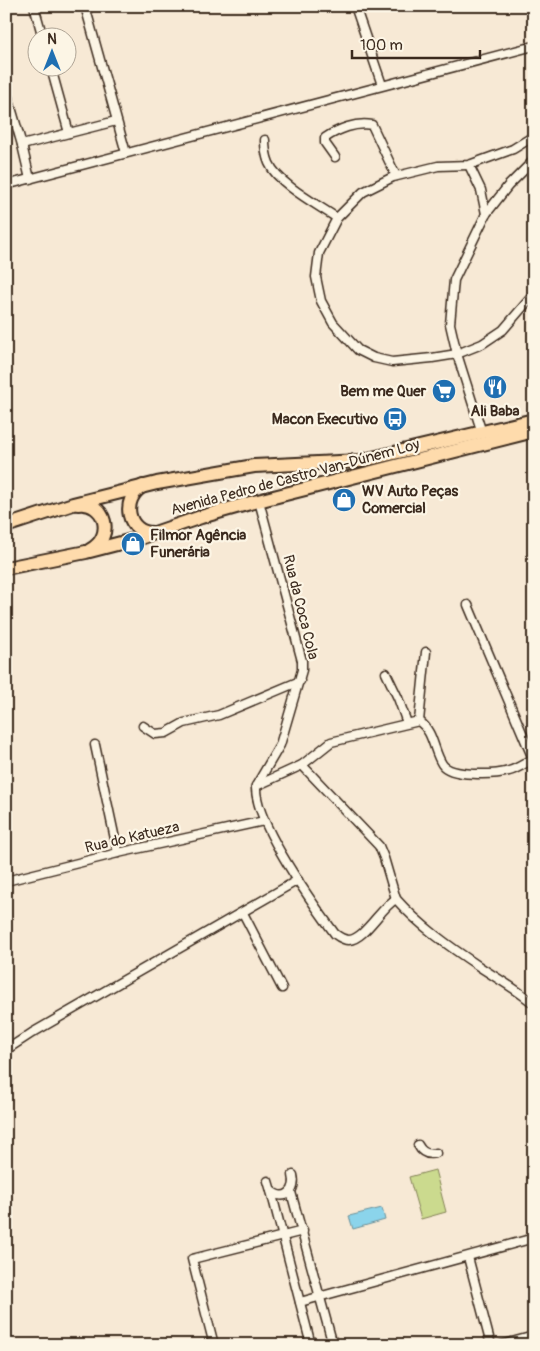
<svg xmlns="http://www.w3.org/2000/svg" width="540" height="1351" viewBox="0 0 540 1351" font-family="Pangolin,sans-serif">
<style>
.green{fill:#cbda8e;stroke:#838256}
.water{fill:#8bd4eb;stroke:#6b9099}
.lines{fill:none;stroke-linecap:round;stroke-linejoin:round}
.minor-casing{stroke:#3b2a1e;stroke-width:11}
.trunk-casing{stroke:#3b2a1e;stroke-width:16}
.minor{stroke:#fcf5e5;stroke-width:8}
.trunk{stroke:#fedbac;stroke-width:12}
.labels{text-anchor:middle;stroke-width:4.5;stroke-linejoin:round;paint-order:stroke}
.poi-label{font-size:15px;font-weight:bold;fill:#3b2a1e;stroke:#fcf5e5;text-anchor:end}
.street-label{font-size:15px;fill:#3b2a1e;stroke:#fcf5e5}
</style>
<rect width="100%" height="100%" fill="#f7e9d5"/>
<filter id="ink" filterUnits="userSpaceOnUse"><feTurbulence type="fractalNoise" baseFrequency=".02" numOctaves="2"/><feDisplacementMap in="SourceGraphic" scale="10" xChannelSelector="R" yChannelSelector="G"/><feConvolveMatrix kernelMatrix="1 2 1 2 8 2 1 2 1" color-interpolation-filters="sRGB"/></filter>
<g filter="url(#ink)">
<path class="green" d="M435 1170 446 1212 421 1219 409 1177Z"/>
<path class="water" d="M382 1208 385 1220 353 1229 349 1216Z"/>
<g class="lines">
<g class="minor-casing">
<g id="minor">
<path d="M34 6 43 38"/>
<path d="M85 6 126 153"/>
<path d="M355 6 382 85"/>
<path d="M51 68 69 133"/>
<path d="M6 90 22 145 30 179"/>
<path d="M534 136 513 149 469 165 438 166 393 177 363 192 337 218 319 253 316 277 321 301 333 323 358 350 374 358 392 362 432 358 457 354 482 344 503 330 534 294"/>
<path d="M265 140C265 148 266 156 269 163 278 184 318 205 337 218"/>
<path d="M22 145 116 121"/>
<path d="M335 157 325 143V138C338 129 356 122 372 125L396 176"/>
<path d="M469 165 481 190 486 214"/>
<path d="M6 185 534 46"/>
<path d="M482 433 457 354 450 324 454 280 486 214 508 186 534 160"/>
<path d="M259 501 302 661V670L280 745 256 786C254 822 313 904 335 934 339 937 344 940 349 940 365 939 381 907 396 899 419 925 450 947 480 967 498 979 517 989 534 1004"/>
<path d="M468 605 534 761"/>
<path d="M386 673 398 698 407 723"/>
<path d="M419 721 426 652"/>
<path d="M143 726 155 734 166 733 184 723 219 715 300 681"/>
<path d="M95 745 118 853"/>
<path d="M302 765 379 846 384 858 396 899"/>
<path d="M256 786 302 765 331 742 419 721C434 732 433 750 442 764 450 777 495 775 509 771 517 769 525 763 533 759"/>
<path d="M6 881 118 853 264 821"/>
<path d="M243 913 282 988"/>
<path d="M6 1050 32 1033 298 880"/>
<path d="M418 1145C422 1153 428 1155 436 1153"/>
<path d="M268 1181 271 1191C285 1202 297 1191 293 1175"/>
<path d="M271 1191 311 1345"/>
<path d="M291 1192 333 1345"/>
<path d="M468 1257 491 1345"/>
<path d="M300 1302 534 1238"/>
<path d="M214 1345 192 1259 303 1231"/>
<path d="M501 1345 534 1336"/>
</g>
</g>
<g class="trunk-casing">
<g id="trunk">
<path d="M143 486C120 499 127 534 154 533"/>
<path d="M78 504C106 501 115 537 90 550"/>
<path d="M6 526 73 504 157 483 254 466 360 461 534 420"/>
<path d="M6 568 86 552 140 538 201 517 250 503 534 431"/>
</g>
</g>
<use href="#minor" class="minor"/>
<use href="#trunk" class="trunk"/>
</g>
</g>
<defs>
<g id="restaurant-disc" transform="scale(1.25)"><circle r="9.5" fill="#1f6fb2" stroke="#fcf5e5"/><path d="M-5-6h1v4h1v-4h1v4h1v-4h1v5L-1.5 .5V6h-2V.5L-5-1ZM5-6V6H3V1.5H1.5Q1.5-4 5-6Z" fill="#fff"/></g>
<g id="supermarket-disc" transform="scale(1.25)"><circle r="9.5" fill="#1f6fb2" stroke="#fcf5e5"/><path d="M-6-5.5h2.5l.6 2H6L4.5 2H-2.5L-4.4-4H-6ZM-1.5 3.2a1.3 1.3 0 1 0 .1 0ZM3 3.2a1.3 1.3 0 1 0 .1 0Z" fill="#fff"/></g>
<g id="bus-disc" transform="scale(1.25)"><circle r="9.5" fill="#1f6fb2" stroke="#fcf5e5"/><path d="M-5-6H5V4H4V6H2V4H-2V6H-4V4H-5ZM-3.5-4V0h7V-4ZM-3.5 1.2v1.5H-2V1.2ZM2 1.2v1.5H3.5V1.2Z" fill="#fff"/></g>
<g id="shop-disc" transform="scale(1.25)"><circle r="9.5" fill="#1f6fb2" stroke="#fcf5e5"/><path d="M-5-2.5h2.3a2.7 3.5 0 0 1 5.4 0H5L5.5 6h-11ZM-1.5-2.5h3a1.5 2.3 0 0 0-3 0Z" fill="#fff"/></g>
</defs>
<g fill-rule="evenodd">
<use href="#restaurant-disc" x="495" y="387"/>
<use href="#supermarket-disc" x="444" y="391"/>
<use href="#bus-disc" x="395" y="419"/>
<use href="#shop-disc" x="344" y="500"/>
<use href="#shop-disc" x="133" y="544"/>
</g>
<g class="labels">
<g class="poi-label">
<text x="426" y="396">Bem me Quer</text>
<text x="495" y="416" text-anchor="middle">Ali Baba</text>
<text x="378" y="424">Macon Executivo</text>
<text x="362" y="496" text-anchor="start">WV Auto Peças<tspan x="362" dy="17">Comercial</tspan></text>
<text x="150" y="540" text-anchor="start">Filmor Agência<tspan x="150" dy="17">Funerária</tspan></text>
</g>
<g class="street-label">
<text transform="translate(295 477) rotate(-15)" y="5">Avenida Pedro de Castro Van-Dúnem Loy</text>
<text transform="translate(301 607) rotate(76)" y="5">Rua da Coca Cola</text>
<text transform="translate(132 837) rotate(-13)" y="5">Rua do Katueza</text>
</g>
</g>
<rect width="540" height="1351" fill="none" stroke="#fcf5e5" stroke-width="25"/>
<rect x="12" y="12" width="515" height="1326" fill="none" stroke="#3b2a1e" stroke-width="2" filter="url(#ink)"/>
<g transform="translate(52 52)"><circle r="24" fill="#fcf5e5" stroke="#afa495"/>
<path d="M0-4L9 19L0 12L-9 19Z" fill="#1f6fb2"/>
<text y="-8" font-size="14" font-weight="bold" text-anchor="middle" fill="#3b2a1e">N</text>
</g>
<path d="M352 50v8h128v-8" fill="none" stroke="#3b2a1e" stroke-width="2.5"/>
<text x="360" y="50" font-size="15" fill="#3b2a1e" stroke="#fcf5e5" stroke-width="4" paint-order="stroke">100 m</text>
</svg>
